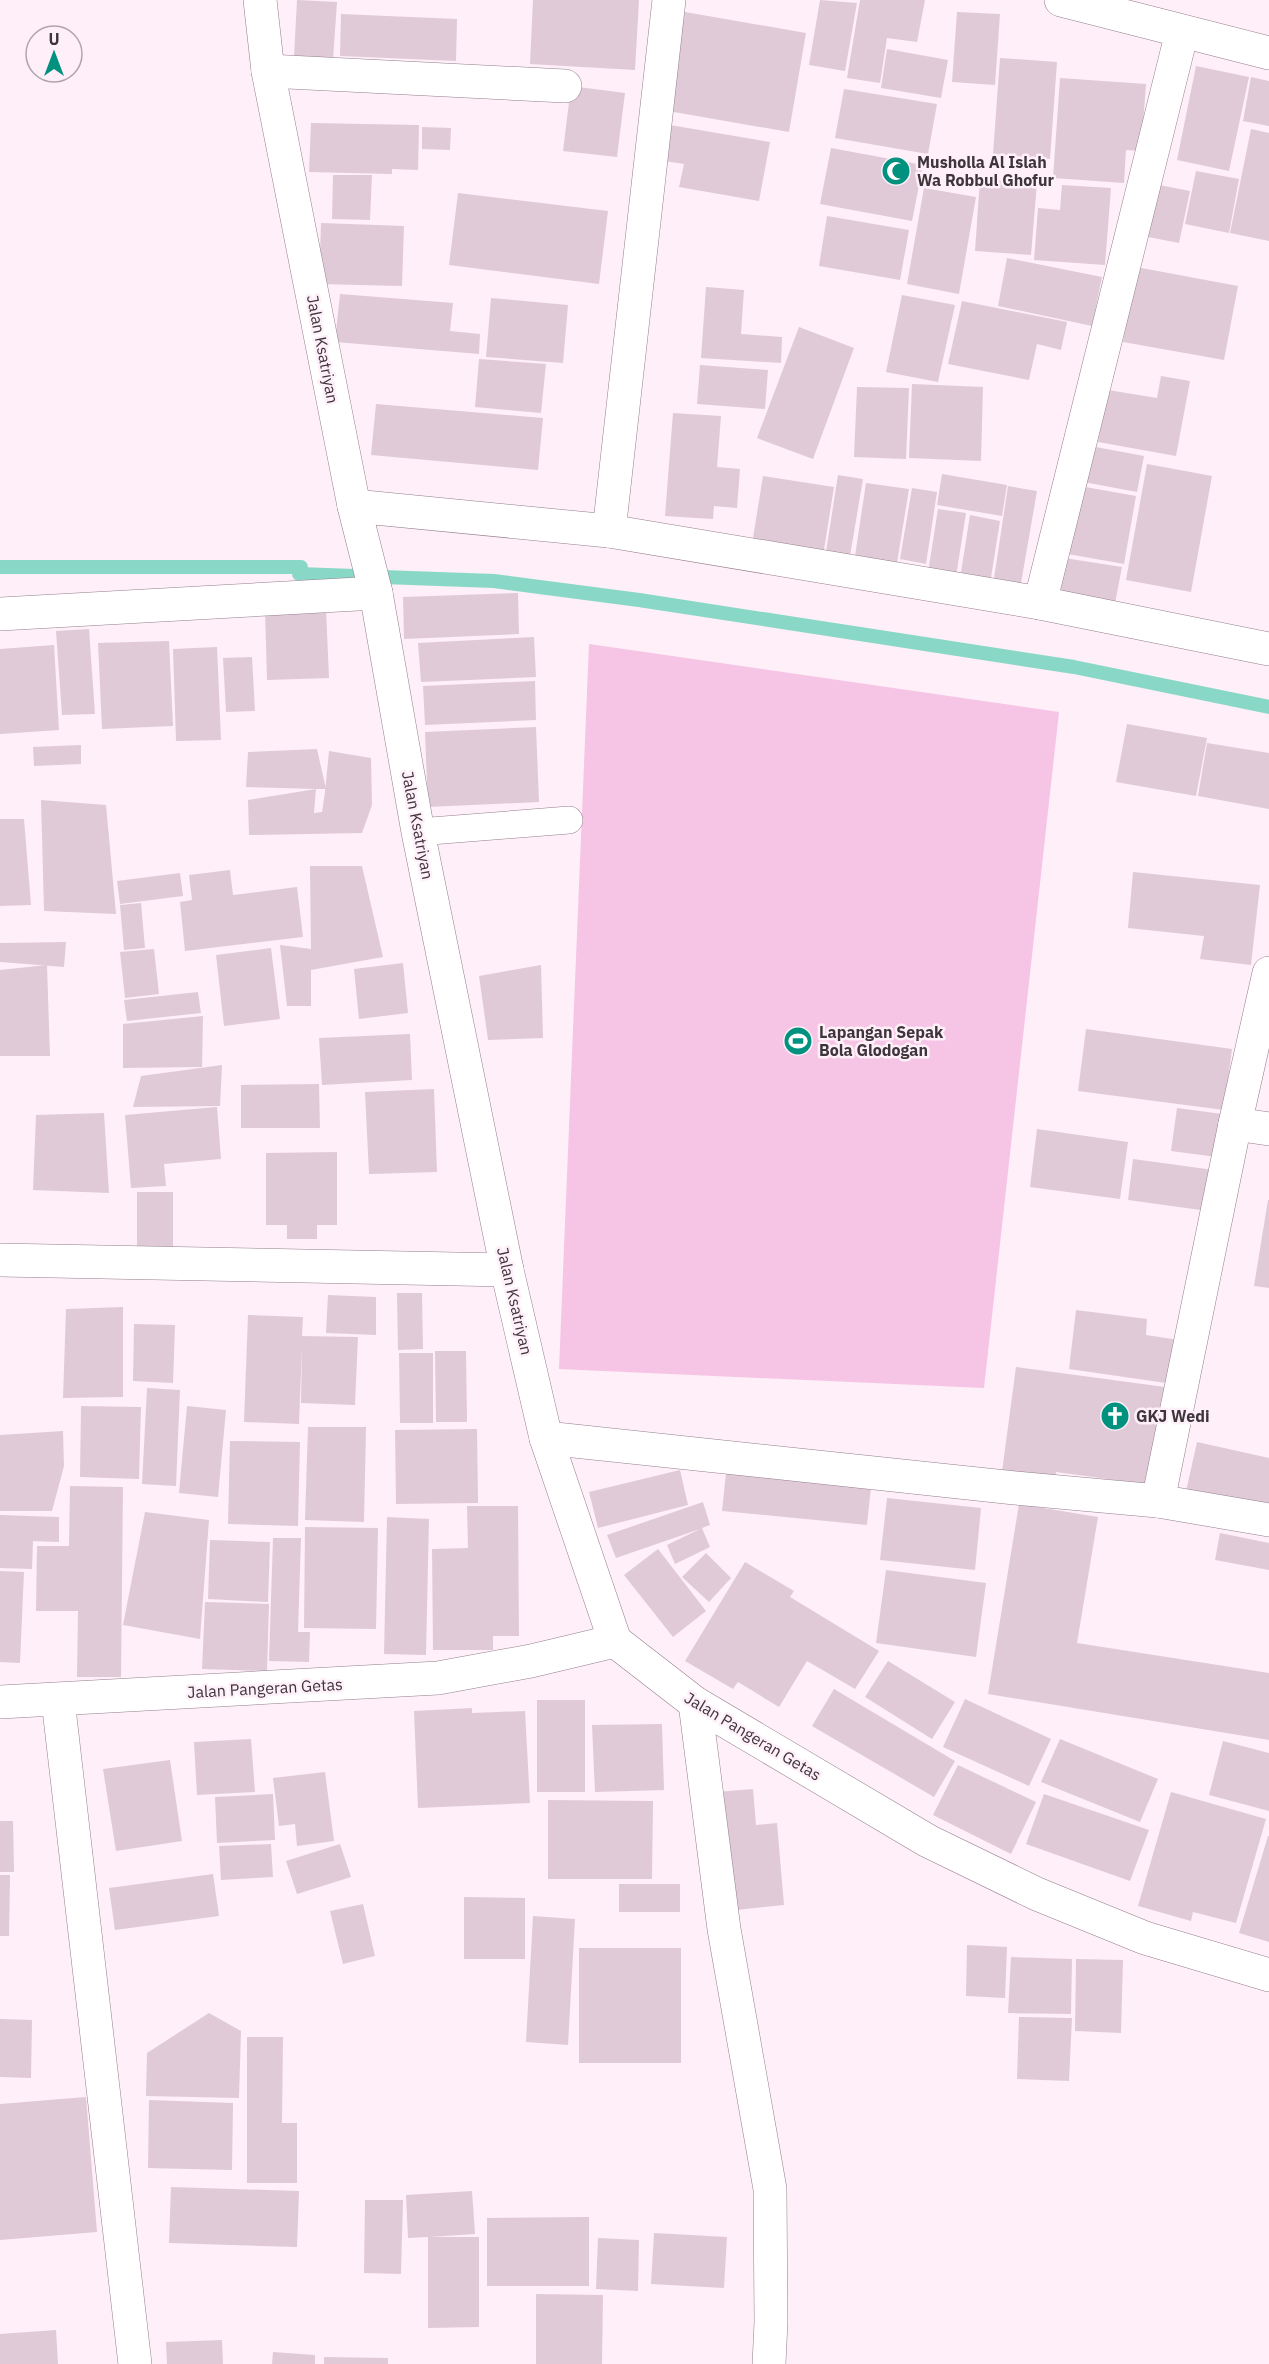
<svg xmlns="http://www.w3.org/2000/svg" width="1269" height="2364" viewBox="0 0 1269 2364" font-family="'IBM Plex Sans',sans-serif">
<style>
.green{fill:#f6c4e4}
.lines{fill:none;stroke-linecap:round;stroke-linejoin:round}
.stream{stroke:#89d8c7;stroke-width:14}
.building{fill:#e1cad8}
.lane-casing{stroke:#947f8c;stroke-width:28}
.street-casing{stroke:#947f8c;stroke-width:34}
.secondary-casing{stroke:#947f8c;stroke-width:34}
.lane{stroke:#fff;stroke-width:27}
.street{stroke:#fff;stroke-width:33}
.secondary{stroke:#fff;stroke-width:33}
.labels{text-anchor:middle;stroke-width:5;stroke-linejoin:round;paint-order:stroke}
.poi-label{font-size:16px;font-weight:bold;fill:#3e353b;stroke:#feeff8;text-anchor:start}
.street-label{font-size:16px;fill:#3e353b;stroke:#feeff8}
</style>
<rect width="100%" height="100%" fill="#feeff8"/>
<path class="green" d="M589 644 1059 712 984 1388 559 1369Z"/>
<g class="lines">
<g class="stream">
<path d="M0 567H301"/>
<path d="M299 574 494 581 639 600 1074 667 1269 707"/>
</g>
</g>
<g class="building">
<path d="M297 0 337 2 333 60 294 57Z"/>
<path d="M533 0H639L635 70 530 64Z"/>
<path d="M820 0 857 3 845 71 809 65Z"/>
<path d="M860 0H925L917 42 887 38 880 83 847 78Z"/>
<path d="M685 12 806 33 789 132 668 111Z"/>
<path d="M957 12 1000 14 995 85 952 82Z"/>
<path d="M341 14 457 19 456 61 340 56Z"/>
<path d="M887 49 948 60 941 98 881 88Z"/>
<path d="M1000 58 1057 62 1050 159 993 154Z"/>
<path d="M1196 66 1249 77 1229 171 1177 160Z"/>
<path d="M1251 77 1269 81V126L1243 121Z"/>
<path d="M1060 78 1146 84 1141 151 1126 150 1124 183 1053 178Z"/>
<path d="M571 86 625 93 617 157 563 151Z"/>
<path d="M844 89 937 104 928 154 835 138Z"/>
<path d="M311 123 419 125 418 170 392 169V174L309 172Z"/>
<path d="M670 125 770 142 759 201 679 187 684 164 664 161Z"/>
<path d="M422 127 451 128 450 150 422 149Z"/>
<path d="M1251 129 1269 133V241L1230 233Z"/>
<path d="M831 148 923 165 912 221 820 204Z"/>
<path d="M1196 171 1239 179 1229 233 1185 224Z"/>
<path d="M333 175H372L370 220 332 219Z"/>
<path d="M980 179 1037 183 1031 255 975 251Z"/>
<path d="M1149 183 1190 191 1179 243 1138 235Z"/>
<path d="M1062 185 1111 188 1105 265 1034 260 1038 208 1060 210Z"/>
<path d="M924 188 976 197 959 294 907 284Z"/>
<path d="M458 193 608 211 599 284 449 265Z"/>
<path d="M827 216 909 230 900 280 819 266Z"/>
<path d="M321 223 404 226 402 286 319 284Z"/>
<path d="M1007 258 1102 277 1092 326 998 306Z"/>
<path d="M1136 267 1238 286 1224 360 1123 342Z"/>
<path d="M706 287 744 290 741 334 782 337 781 363 701 358Z"/>
<path d="M340 294 453 303 450 331 480 334 479 354 335 342Z"/>
<path d="M902 295 955 305 938 382 886 372Z"/>
<path d="M491 298 568 305 563 363 486 357Z"/>
<path d="M962 301 1067 322 1061 350 1037 344 1029 380 948 364Z"/>
<path d="M799 327 854 348 813 459 757 438Z"/>
<path d="M479 359 546 364 541 413 475 407Z"/>
<path d="M700 365 768 370 765 409 697 404Z"/>
<path d="M1161 376 1190 381 1176 456 1098 442 1108 390 1157 398Z"/>
<path d="M912 384 983 387 981 461 909 458Z"/>
<path d="M857 387 909 388 906 459 854 457Z"/>
<path d="M376 404 543 418 538 470 371 455Z"/>
<path d="M673 413 721 416 717 467 740 469 737 508 714 506 713 519 665 516Z"/>
<path d="M1085 445 1144 456 1137 492 1078 481Z"/>
<path d="M1147 464 1212 476 1191 592 1126 580Z"/>
<path d="M942 474 1007 485 1002 516 937 505Z"/>
<path d="M838 475 863 479 849 562 825 558Z"/>
<path d="M763 476 834 487 823 556 752 544Z"/>
<path d="M866 483 909 489 897 563 855 556Z"/>
<path d="M1074 485 1136 496 1124 564 1062 553Z"/>
<path d="M1008 486 1037 491 1020 589 993 585Z"/>
<path d="M912 488 937 492 926 564 900 559Z"/>
<path d="M938 509 966 513 955 583 927 579Z"/>
<path d="M970 515 1000 521 989 590 959 585Z"/>
<path d="M1058 557 1122 567 1113 614 1049 603Z"/>
<path d="M518 593 519 634 404 639 403 597Z"/>
<path d="M326 608 329 678 267 680 265 610Z"/>
<path d="M89 629 95 714 62 715 56 631Z"/>
<path d="M534 637 536 677 421 682 418 643Z"/>
<path d="M169 641 173 726 102 729 98 643Z"/>
<path d="M54 645 59 730 0 734V649Z"/>
<path d="M217 647 221 740 176 741 173 649Z"/>
<path d="M252 657 255 711 226 712 223 658Z"/>
<path d="M535 681 536 720 425 725 423 686Z"/>
<path d="M1127 724 1207 738 1196 796 1116 782Z"/>
<path d="M536 727 539 802 428 807 425 732Z"/>
<path d="M1207 743 1269 753V809L1198 796Z"/>
<path d="M81 745V764L34 766 33 747Z"/>
<path d="M317 749 326 789H316L314 813 322 812 325 792 329 751 371 758 372 805 362 833 249 835 248 800 316 789 246 787 248 752Z"/>
<path d="M41 800 106 805 116 914 44 911Z"/>
<path d="M0 819H24L31 905 0 906Z"/>
<path d="M310 866H362L383 957 311 970V1006H287L280 945 311 949Z"/>
<path d="M230 870 233 895 297 887 303 937 185 951 180 902 192 900 189 875Z"/>
<path d="M1133 872 1260 885 1251 965 1200 959 1204 936 1128 928Z"/>
<path d="M180 873 183 896 120 904 117 881Z"/>
<path d="M141 903 145 948 124 950 120 905Z"/>
<path d="M66 942 64 967 0 962V943Z"/>
<path d="M271 948 280 1019 224 1026 216 955Z"/>
<path d="M154 949 159 994 125 998 120 952Z"/>
<path d="M403 963 408 1013 359 1019 354 969Z"/>
<path d="M47 965 50 1056H0V970Z"/>
<path d="M541 965 543 1038 488 1040 479 976Z"/>
<path d="M198 992 201 1013 127 1021 124 1000Z"/>
<path d="M203 1016 202 1067 123 1068V1024Z"/>
<path d="M1086 1029 1232 1049 1224 1110 1078 1091Z"/>
<path d="M410 1034 412 1080 322 1085 319 1038Z"/>
<path d="M222 1065 220 1106 133 1107 141 1076Z"/>
<path d="M319 1084 320 1128H241V1085Z"/>
<path d="M434 1089 437 1172 369 1174 365 1092Z"/>
<path d="M217 1107 221 1159 164 1164 166 1186 131 1188 125 1115Z"/>
<path d="M1177 1108 1230 1115 1224 1158 1171 1151Z"/>
<path d="M104 1113 109 1193 33 1190 36 1115Z"/>
<path d="M1037 1129 1128 1142 1120 1199 1030 1187Z"/>
<path d="M337 1152V1225H317V1239H287V1225H266V1153Z"/>
<path d="M1133 1159 1214 1170 1208 1211 1128 1200Z"/>
<rect x="137" y="1192" width="36" height="58"/>
<path d="M1268 1200H1269V1288L1254 1286Z"/>
<path d="M397 1293H422L423 1349 398 1350Z"/>
<path d="M328 1295 376 1297V1335L326 1333Z"/>
<path d="M123 1307V1397L63 1398 66 1309Z"/>
<path d="M1076 1310 1147 1319 1146 1335 1179 1340 1173 1384 1069 1369Z"/>
<path d="M248 1315 303 1317 302 1336 358 1337 355 1405 301 1403 302 1346 299 1424 244 1422Z"/>
<path d="M134 1324 175 1325 173 1383 133 1381Z"/>
<path d="M435 1351H466L467 1422H436Z"/>
<path d="M399 1353H433V1423H400Z"/>
<path d="M1016 1367 1165 1387 1151 1485 1056 1472 1054 1487 1001 1479Z"/>
<path d="M147 1388 180 1390 176 1486 142 1484Z"/>
<path d="M81 1406 141 1407 139 1479 80 1477Z"/>
<path d="M187 1406 226 1410 218 1497 179 1493Z"/>
<path d="M308 1427H366L364 1522 305 1520Z"/>
<path d="M477 1429 478 1503 396 1504 395 1430Z"/>
<path d="M63 1431 64 1466 52 1511H0V1435Z"/>
<path d="M230 1441 300 1442 298 1526 228 1524Z"/>
<path d="M1197 1442 1269 1458V1515L1185 1496Z"/>
<path d="M680 1470 688 1505 598 1528 589 1492Z"/>
<path d="M726 1473 871 1487 867 1525 722 1511Z"/>
<path d="M70 1486 123 1487 121 1677H77L78 1611H36L37 1546H69Z"/>
<path d="M887 1498 981 1508 975 1570 880 1560Z"/>
<path d="M703 1502 710 1525 702 1528 710 1547 675 1564 667 1545 700 1529 616 1558 607 1535Z"/>
<path d="M1019 1504 1098 1517 1077 1643 1269 1673V1740L988 1694Z"/>
<path d="M467 1506H518L519 1636H493V1650H433L432 1549 468 1548Z"/>
<path d="M145 1512 209 1520 200 1639 123 1625Z"/>
<path d="M0 1515 59 1517V1542L33 1541 32 1569 0 1568Z"/>
<path d="M387 1517 429 1519 426 1655 384 1654Z"/>
<path d="M305 1527 378 1528 376 1629 304 1628Z"/>
<path d="M1220 1533 1269 1543V1570L1215 1560Z"/>
<path d="M273 1538H301L298 1632H310L309 1662 269 1661Z"/>
<path d="M210 1540 270 1542 268 1602 208 1599Z"/>
<path d="M658 1549 706 1611 673 1637 624 1575Z"/>
<path d="M706 1553 731 1578 709 1602 682 1577Z"/>
<path d="M745 1562 794 1591 790 1597 879 1651 855 1689 807 1661 779 1707 738 1682 733 1689 685 1661Z"/>
<path d="M886 1570 986 1583 976 1657 876 1643Z"/>
<path d="M0 1571 24 1572 20 1663 0 1662Z"/>
<path d="M205 1602 269 1604 267 1671 202 1669Z"/>
<path d="M888 1661 955 1702 932 1739 865 1697Z"/>
<path d="M834 1689 955 1761 934 1797 812 1726Z"/>
<path d="M965 1699 1051 1739 1029 1786 943 1747Z"/>
<rect x="537" y="1700" width="48" height="92"/>
<path d="M472 1708V1713L525 1711 530 1803 418 1808 414 1711Z"/>
<path d="M662 1724 664 1790 595 1792 592 1725Z"/>
<path d="M251 1739 255 1792 197 1795 194 1742Z"/>
<path d="M1060 1739 1158 1779 1140 1822 1041 1782Z"/>
<path d="M1223 1741 1269 1753V1811L1209 1795Z"/>
<path d="M170 1760 182 1841 116 1851 103 1769Z"/>
<path d="M958 1765 1036 1802 1011 1854 933 1815Z"/>
<path d="M325 1772 334 1841 297 1846 295 1824 279 1826 273 1778Z"/>
<path d="M753 1789 756 1825 777 1823 784 1905 727 1911 717 1792Z"/>
<path d="M1171 1792 1266 1819 1236 1923 1193 1912 1191 1921 1138 1906Z"/>
<path d="M273 1794 275 1840 217 1843 215 1797Z"/>
<path d="M1044 1794 1149 1830 1130 1881 1026 1844Z"/>
<path d="M548 1800 653 1801 652 1879H548Z"/>
<path d="M0 1821H13L14 1872H0Z"/>
<path d="M1268 1836H1269V1942L1239 1933Z"/>
<path d="M271 1844 273 1877 221 1880 219 1846Z"/>
<path d="M340 1844 351 1877 297 1894 286 1861Z"/>
<path d="M213 1874 219 1916 115 1930 109 1888Z"/>
<path d="M0 1875H10L9 1936H0Z"/>
<rect x="619" y="1884" width="61" height="28"/>
<path d="M464 1897 525 1898V1959H464Z"/>
<path d="M363 1904 375 1956 343 1964 330 1911Z"/>
<path d="M533 1916 575 1919 568 2045 526 2042Z"/>
<path d="M967 1945 1007 1947 1005 1998 966 1996Z"/>
<rect x="579" y="1948" width="102" height="115"/>
<path d="M1011 1957 1072 1959 1071 2014 1008 2013Z"/>
<path d="M1076 1959 1123 1960 1121 2033 1075 2031Z"/>
<path d="M209 2013 241 2031 239 2098 146 2096 147 2053Z"/>
<path d="M1019 2017 1072 2018 1069 2081 1017 2079Z"/>
<path d="M0 2019 32 2020 31 2078 0 2077Z"/>
<path d="M247 2037H283L282 2123H297V2183H247Z"/>
<path d="M86 2097 97 2232 0 2240V2104Z"/>
<path d="M149 2100 233 2103 232 2170 148 2168Z"/>
<path d="M171 2187 299 2191 297 2247 169 2243Z"/>
<path d="M472 2191 475 2234 430 2237H479V2327L428 2328V2237L408 2238 406 2195Z"/>
<path d="M365 2200H403L401 2274 364 2273Z"/>
<path d="M589 2217V2286H487V2218Z"/>
<path d="M654 2233 727 2237 724 2288 651 2284Z"/>
<path d="M598 2238 639 2240 638 2291 596 2289Z"/>
<path d="M536 2294 603 2295 602 2364H536Z"/>
<path d="M56 2330 58 2364H0V2334Z"/>
<path d="M222 2340 223 2364H167L166 2342Z"/>
<path d="M273 2352 315 2355V2364H272Z"/>
<path d="M324 2357 388 2358V2364H324Z"/>
</g>
<g class="lines">
<g class="lane-casing">
<path id="lane" d="M418 832 569 820"/>
</g>
<g class="street-casing">
<g id="street">
<path d="M1061 0 1269 53"/>
<path d="M268 71 565 86"/>
<path d="M354 506 609 531 1040 603 1269 649"/>
<path d="M609 531 669 0"/>
<path d="M1040 603 1182 32"/>
<path d="M0 614 376 593"/>
<path d="M1235 1124 1269 1129"/>
<path d="M0 1260 507 1270"/>
<path d="M546 1438 1015 1488 1158 1501 1269 1520"/>
<path d="M1158 1501 1235 1124 1269 973"/>
<path d="M58 1700 135 2364"/>
<path d="M695 1703 724 1929 770 2189 771 2322 769 2364"/>
</g>
</g>
<g class="secondary-casing">
<g id="secondary">
<path d="M260 0 268 71 354 506 376 593 418 832 507 1270 546 1438 615 1641"/>
<path d="M0 1702 438 1678 531 1661 615 1641 695 1703 928 1841 1037 1894 1145 1938 1269 1975"/>
</g>
</g>
<use href="#lane" class="lane"/>
<use href="#street" class="street"/>
<use href="#secondary" class="secondary"/>
</g>
<defs>
<g id="mosque-disc" transform="scale(1.5)"><circle r="9.5" fill="#00927f" stroke="#feeff8"/><path d="M3.5-4.9A6 6 0 1 0 3.5 4.9A5 5 0 1 1 3.5-4.9Z" fill="#fff"/></g>
<g id="stadium-disc" transform="scale(1.5)"><circle r="9.5" fill="#00927f" stroke="#feeff8"/><path d="M0-5a6.5 5 0 1 0 0 10a6.5 5 0 1 0 0-10ZM-3.5-1.8h7v3.6h-7Z" fill="#fff"/></g>
<g id="church-disc" transform="scale(1.5)"><circle r="9.5" fill="#00927f" stroke="#feeff8"/><path d="M-1.2-6h2.4v3.5h3.3v2.4h-3.3V6h-2.4V-.1h-3.3v-2.4h3.3Z" fill="#fff"/></g>
</defs>
<g fill-rule="evenodd">
<use href="#mosque-disc" x="896" y="171"/>
<use href="#stadium-disc" x="798" y="1041"/>
<use href="#church-disc" x="1115" y="1416"/>
</g>
<g class="labels">
<g class="poi-label">
<text x="917" y="168">Musholla Al Islah<tspan x="917" dy="18">Wa Robbul Ghofur</tspan></text>
<text x="819" y="1038">Lapangan Sepak<tspan x="819" dy="18">Bola Glodogan</tspan></text>
<text x="1136" y="1422">GKJ Wedi</text>
</g>
<g class="street-label">
<text transform="translate(323 349) rotate(79)" y="6">Jalan Ksatriyan</text>
<text transform="translate(418 825) rotate(79)" y="6">Jalan Ksatriyan</text>
<text transform="translate(515 1301) rotate(77)" y="6">Jalan Ksatriyan</text>
<text transform="translate(265 1688) rotate(-3)" y="6">Jalan Pangeran Getas</text>
<text transform="translate(753 1736) rotate(31)" y="6">Jalan Pangeran Getas</text>
</g>
</g>
<g transform="translate(54 54)"><circle r="28" fill="#feeff8" stroke="#b1a5ac" stroke-width="1.5"/>
<path d="M0-4.5L10 22L0 15L-10 22Z" fill="#00927f"/>
<text y="-9" font-size="16" font-weight="bold" text-anchor="middle" fill="#3e353b">U</text>
</g>
</svg>
